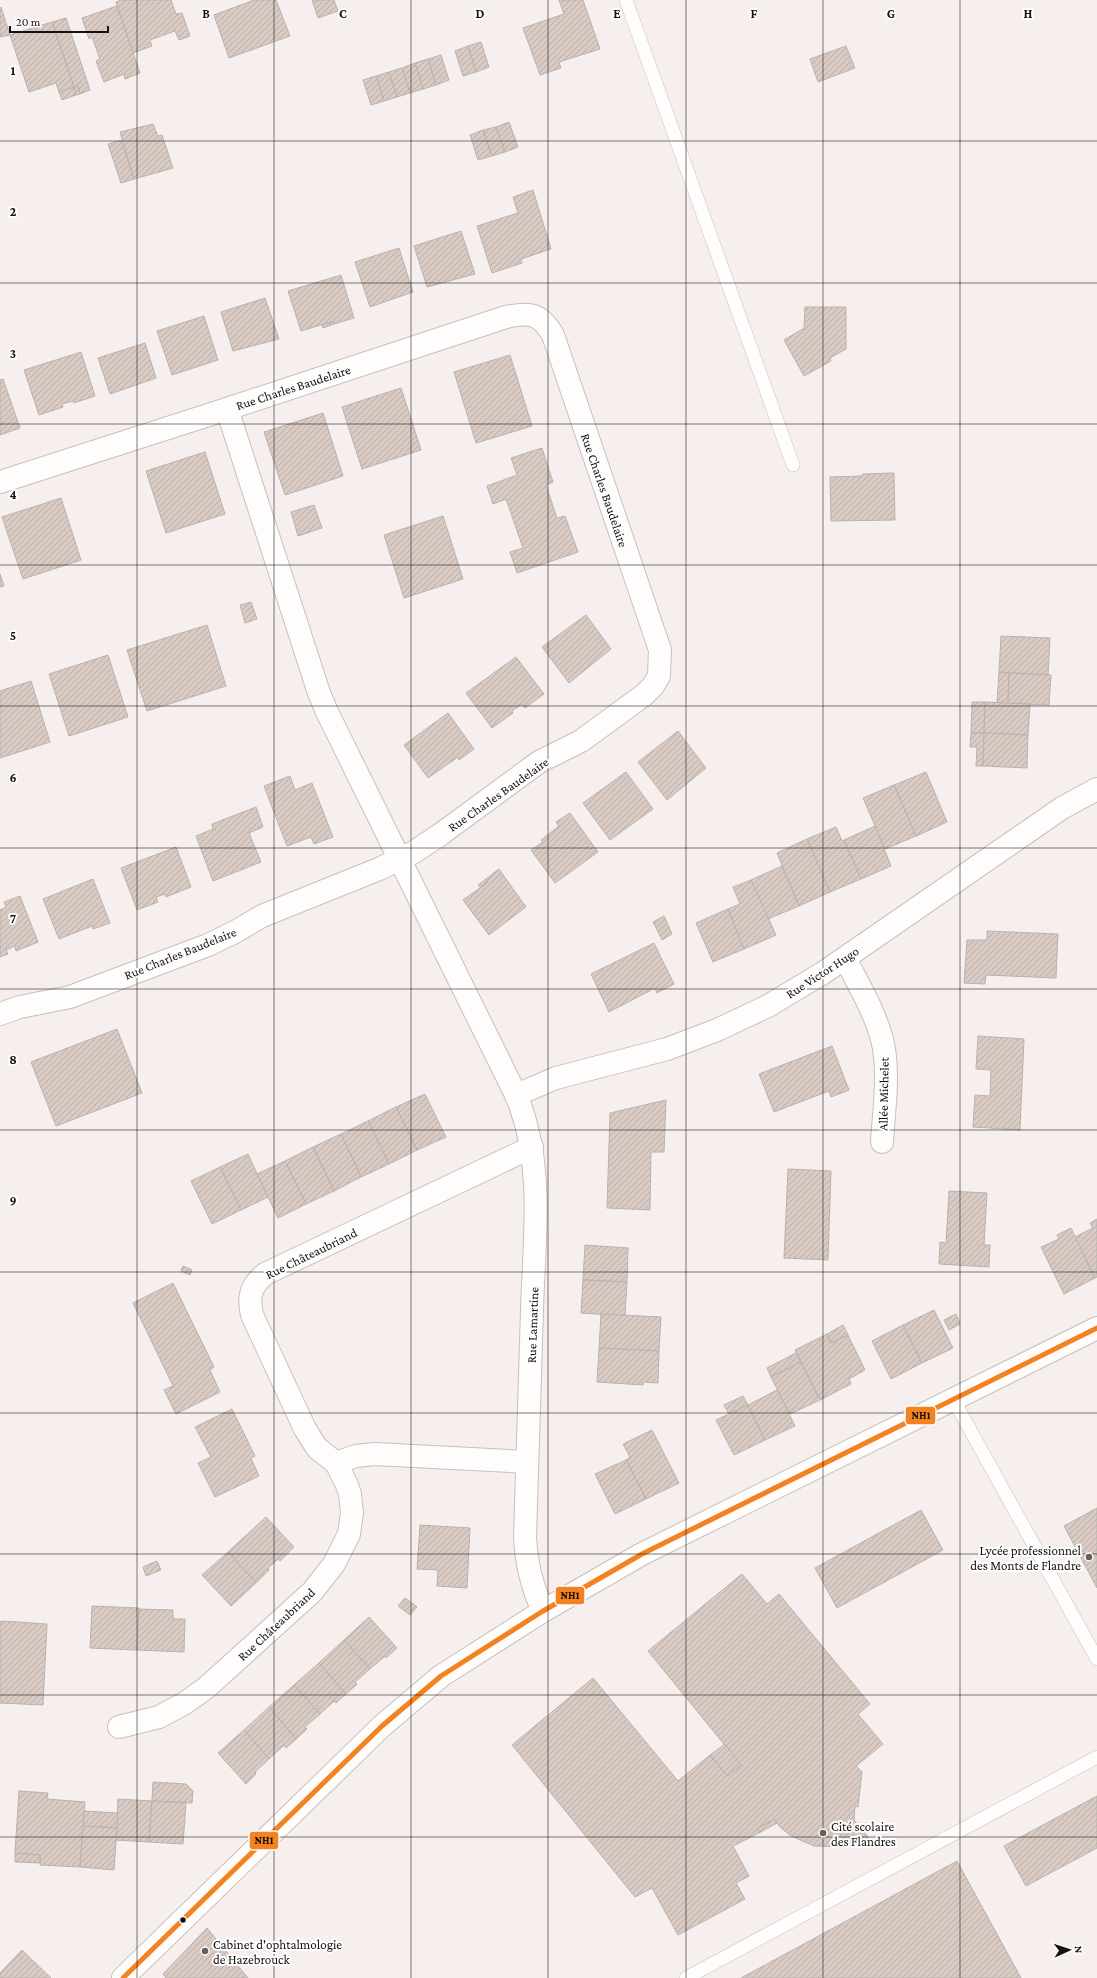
<svg xmlns="http://www.w3.org/2000/svg" width="1097" height="1978" viewBox="0 0 1097 1978" font-family="'Crimson Pro',serif">
<style>
.building{fill:url(#building-hatch);stroke:#b8b2b1}
.lines{fill:none;stroke-linecap:round;stroke-linejoin:round}
.service-casing{stroke:#c5c0bf;stroke-width:14}
.minor-casing{stroke:#c5c0bf;stroke-width:24}
.service{stroke:#fefdfc;stroke-width:13}
.minor{stroke:#fefdfc;stroke-width:22}
.bus-1-casing{stroke:#fdfdfd;stroke-width:8}
.bus-1{stroke:#f58220;stroke-width:5}
.grid{fill:none;stroke:#151110;stroke-width:1;stroke-opacity:0.55}
.poi-dot{fill:#645f5e;stroke:#fdfdfd;stroke-width:1.5}
.bus-dot{fill:#151110;stroke:#fdfdfd;stroke-width:1.5}
.labels{text-anchor:middle;stroke-width:4;stroke-linejoin:round;paint-order:stroke}
.street-label{font-size:13px;fill:#151110;stroke:#fdfdfd}
.poi-label{font-size:13px;fill:#151110;stroke:#fdfdfd;text-anchor:start}
.grid-label{font-size:13px;text-anchor:middle;font-weight:bold;fill:#151110;stroke:#fdfdfd;stroke-width:4;stroke-linejoin:round;paint-order:stroke}
.line-badge{stroke:#fdfdfd;stroke-width:1.5}
.pale-badge-label{font-size:11px;text-anchor:middle;font-weight:bold;fill:#111}
</style>
<defs>
<pattern id="building-hatch" width="6" height="6" patternUnits="userSpaceOnUse"><rect width="6" height="6" fill="#d9cbc3"/><path d="M-1 1l2-2M0 6l6-6M5 7l2-2" fill="none" stroke="#b9ada6"/></pattern>
</defs>
<rect width="100%" height="100%" fill="#f6efee"/>
<g class="building">
<path d="M121 0H171L176 14 182 13 190 36 179 40 175 31 150 40 152 46 133 53 116 2Z"/>
<path d="M254 0H276L290 36 229 58 214 15Z"/>
<path d="M312 0H334L338 11 318 18Z"/>
<path d="M559 0H583L600 49 559 62 561 68 540 75 523 28 564 14Z"/>
<path d="M117 6 140 73 125 79 124 74 104 82 96 61 100 59 92 37 89 39 82 18Z"/>
<path d="M1 7 10 35 0 37V8Z"/>
<path d="M66 18 90 90 80 94 78 86 74 87 52 22Z"/>
<path d="M52 22 74 87 59 92 56 83 29 92 10 35Z"/>
<path d="M481 42 489 67 476 72 468 46Z"/>
<path d="M468 46 476 72 463 76 455 51Z"/>
<path d="M846 46 855 68 818 82 810 59Z"/>
<path d="M441 55 449 80 436 85 428 59Z"/>
<path d="M428 59 436 85 423 89 415 63Z"/>
<path d="M415 63 423 89 410 93 402 68Z"/>
<path d="M402 68 410 93 397 97 389 72Z"/>
<path d="M389 72 397 97 384 101 376 76Z"/>
<path d="M376 76 384 101 371 105 363 80Z"/>
<path d="M78 86 80 94 76 95 74 87Z"/>
<path d="M74 87 76 95 62 100 59 92Z"/>
<path d="M509 122 518 147 505 152 496 127Z"/>
<path d="M153 124 158 136 162 135 173 168 134 179 120 132Z"/>
<path d="M496 127 505 152 492 156 483 130Z"/>
<path d="M483 130 492 156 478 160 470 135Z"/>
<path d="M121 140 134 179 121 183 108 144Z"/>
<path d="M533 190 551 249 521 259 522 263 492 273 477 226 518 213 513 197Z"/>
<path d="M461 231 475 274 427 287 414 246Z"/>
<path d="M399 248 413 292 370 307 355 262Z"/>
<path d="M341 275 354 318 334 324V321L301 331 288 291Z"/>
<path d="M265 298 279 339 233 351 221 312Z"/>
<path d="M805 307H846V349L830 358 831 361 804 376 784 340 804 328Z"/>
<path d="M204 316 218 360 172 375 157 331Z"/>
<path d="M334 321V324L323 328 322 325Z"/>
<path d="M145 343 156 378 110 394 98 358Z"/>
<path d="M81 352 95 396 74 403 73 401 62 404 63 407 39 415 24 370Z"/>
<path d="M510 355 532 426 476 443 454 372Z"/>
<path d="M3 379 20 428 0 435V380Z"/>
<path d="M401 388 421 450 362 469 342 407Z"/>
<path d="M323 413 343 476 285 495 264 432Z"/>
<path d="M542 448 553 482 546 485 557 518 565 516 578 552 517 573 510 552 523 548 506 499 493 504 487 486 517 475 511 458Z"/>
<path d="M205 452 225 514 166 533 146 471Z"/>
<path d="M894 473 895 520 831 521 830 477 862 476 863 474Z"/>
<path d="M61 498 81 560 23 579 2 517Z"/>
<path d="M314 505 322 528 298 536 291 512Z"/>
<path d="M443 516 463 579 404 598 384 535Z"/>
<path d="M0 574 4 586 0 587Z"/>
<path d="M251 602 257 619 245 623 240 605Z"/>
<path d="M586 615 611 649 569 683 542 647Z"/>
<path d="M207 625 226 686 147 711 127 650Z"/>
<path d="M1001 636 1050 638 1048 675 999 672Z"/>
<path d="M108 655 128 717 69 736 49 674Z"/>
<path d="M516 657 544 694 525 708 522 704 512 711 513 713 492 728 466 693Z"/>
<path d="M999 672 1009 673 1008 704 997 703Z"/>
<path d="M1009 673 1051 675 1049 705 1008 704Z"/>
<path d="M31 681 50 742 0 758V691Z"/>
<path d="M972 702H985L984 733H971Z"/>
<path d="M985 702 1030 704 1028 735 984 733Z"/>
<path d="M448 713 474 749 459 760 458 757 428 778 404 745Z"/>
<path d="M678 731 706 768 667 800 638 762Z"/>
<path d="M971 733H984L983 766H976L977 747H970Z"/>
<path d="M984 733 1028 735 1027 768 983 766Z"/>
<path d="M626 772 653 809 610 840 583 803Z"/>
<path d="M926 772 947 822 916 836 894 785Z"/>
<path d="M290 776 295 790 312 783 333 837 314 844 311 837 287 846 264 786Z"/>
<path d="M894 785 916 836 885 849 863 798Z"/>
<path d="M256 807 263 827 249 833 261 862 213 881 196 836 213 829 212 824Z"/>
<path d="M570 813 598 852 555 883 531 850 543 842 541 840 559 826 556 822Z"/>
<path d="M875 826 891 866 861 879 844 840Z"/>
<path d="M836 827 842 841 844 840 861 879 830 892 807 839Z"/>
<path d="M807 839 830 892 799 906 777 853Z"/>
<path d="M176 847 191 887 166 897 165 894 156 897 158 902 137 910 121 868Z"/>
<path d="M782 866 799 906 768 919 751 880Z"/>
<path d="M499 869 526 907 489 935 463 900 488 882 486 879Z"/>
<path d="M93 879 110 923 93 929 92 926 59 939 43 899Z"/>
<path d="M486 879 488 882 480 887 478 885Z"/>
<path d="M751 880 776 935 744 949 728 909 740 904 733 887Z"/>
<path d="M20 896 38 942 16 951 15 946 6 950 8 954 0 957V910L6 907 4 902Z"/>
<path d="M728 909 744 949 713 962 696 923Z"/>
<path d="M664 916 672 934 662 940 653 922Z"/>
<path d="M987 931 1058 934 1056 978 986 975 985 984 964 983 967 940H987Z"/>
<path d="M654 943 674 984 657 993 655 988 609 1012 591 974Z"/>
<path d="M117 1029 142 1093 56 1126 31 1062Z"/>
<path d="M978 1036 1024 1039 1020 1130 973 1127 975 1095 990 1096 991 1070 976 1069Z"/>
<path d="M832 1046 849 1090 831 1097 829 1091 774 1112 759 1074Z"/>
<path d="M425 1094 446 1137 417 1150 396 1107Z"/>
<path d="M666 1100 664 1152H651L650 1210 607 1208 610 1113Z"/>
<path d="M396 1107 417 1150 389 1164 368 1121Z"/>
<path d="M368 1121 389 1164 361 1177 341 1134Z"/>
<path d="M341 1134 361 1177 334 1191 313 1147Z"/>
<path d="M313 1147 334 1191 306 1204 285 1161Z"/>
<path d="M248 1154 268 1197 241 1210 220 1167Z"/>
<path d="M285 1161 306 1204 278 1218 257 1174Z"/>
<path d="M220 1167 241 1210 212 1224 191 1181Z"/>
<path d="M788 1169 831 1171 828 1260 784 1258Z"/>
<path d="M949 1191 987 1193 984 1245H990L989 1267 939 1264 940 1242 946 1243Z"/>
<path d="M1097 1219V1277L1095 1278 1075 1237 1093 1228 1090 1223Z"/>
<path d="M1071 1228 1095 1278 1064 1294 1041 1247 1059 1239 1057 1235Z"/>
<path d="M585 1245 628 1248 627 1282 583 1280Z"/>
<path d="M183 1266 192 1270 190 1275 181 1271Z"/>
<path d="M583 1280 627 1282 625 1316 581 1313Z"/>
<path d="M173 1283 214 1367 210 1370 220 1392 176 1414 164 1390 173 1386 133 1303Z"/>
<path d="M934 1310 953 1348 922 1363 903 1325Z"/>
<path d="M601 1314 661 1317 659 1351 599 1348Z"/>
<path d="M956 1314 960 1324 949 1330 944 1320Z"/>
<path d="M843 1325 848 1335 831 1343 827 1334Z"/>
<path d="M903 1325 922 1363 891 1379 872 1341Z"/>
<path d="M827 1334 831 1343 848 1335 865 1370 849 1379 851 1384 820 1400 795 1350Z"/>
<path d="M599 1348 659 1351 658 1383 643 1382V1385L597 1382Z"/>
<path d="M796 1353 801 1362 771 1377 767 1368Z"/>
<path d="M801 1362 820 1400 790 1414 771 1377Z"/>
<path d="M777 1390 795 1426 765 1440 748 1405Z"/>
<path d="M743 1396 748 1405 729 1414 724 1405Z"/>
<path d="M748 1405 765 1440 734 1455 716 1420Z"/>
<path d="M232 1409 255 1456 251 1458 259 1476 215 1497 198 1463 211 1457 195 1427Z"/>
<path d="M652 1430 679 1483 646 1499 626 1460 630 1457 623 1444Z"/>
<path d="M626 1460 646 1499 615 1514 595 1474Z"/>
<path d="M1097 1508V1588L1064 1526Z"/>
<path d="M921 1510 943 1550 837 1608 815 1568Z"/>
<path d="M266 1517 294 1547 280 1561 278 1559 268 1568 269 1570 256 1583 228 1552Z"/>
<path d="M420 1525 470 1528 467 1588 437 1586 438 1570 417 1569Z"/>
<path d="M228 1552 256 1583 231 1606 202 1575Z"/>
<path d="M157 1561 161 1570 146 1576 143 1567Z"/>
<path d="M742 1574 767 1604 779 1594 870 1704 858 1714 883 1744 856 1766 862 1772 858 1807 855 1806 854 1820 869 1838 845 1847 814 1846 791 1836 781 1828 774 1819 758 1828 759 1833 733 1846 749 1876 736 1883 745 1899 678 1935 652 1888 635 1897 512 1745 593 1678 678 1781 710 1755 727 1776 741 1765 648 1651Z"/>
<path d="M405 1598 417 1607 410 1615 398 1606Z"/>
<path d="M92 1606 139 1608 137 1650 90 1648Z"/>
<path d="M139 1609 173 1610V1619H185L184 1652 137 1650Z"/>
<path d="M369 1617 397 1648 386 1658 385 1656 370 1669 344 1640Z"/>
<path d="M2 1621 47 1624 43 1705 0 1703V1622Z"/>
<path d="M344 1640 370 1669 355 1682 357 1684 346 1694 319 1663Z"/>
<path d="M319 1663 346 1694 336 1703 334 1701 320 1714 294 1685Z"/>
<path d="M294 1685 320 1714 305 1727 307 1729 296 1739 269 1707Z"/>
<path d="M269 1707 296 1739 286 1748 284 1745 269 1759 244 1730Z"/>
<path d="M244 1730 269 1759 255 1772 256 1774 246 1784 218 1753Z"/>
<path d="M725 1744 741 1765 727 1776 710 1755Z"/>
<path d="M153 1782 186 1784 193 1791 192 1803 152 1801Z"/>
<path d="M19 1791 48 1793 47 1799 85 1802 80 1867 40 1865V1855L15 1853Z"/>
<path d="M1097 1796V1848L1026 1886 1004 1846Z"/>
<path d="M118 1799 152 1801 149 1842 116 1840Z"/>
<path d="M152 1801 186 1803 183 1844 149 1842Z"/>
<path d="M84 1811 118 1813 117 1828 83 1826Z"/>
<path d="M774 1819 777 1823 759 1833 758 1828Z"/>
<path d="M83 1826 117 1828 114 1870 80 1867Z"/>
<path d="M15 1853 40 1855V1863L15 1862Z"/>
<path d="M957 1861 1021 1978H741Z"/>
<path d="M207 1928 248 1978H166L163 1974Z"/>
<path d="M22 1950 51 1978H0V1973Z"/>
</g>
<g class="lines">
<g class="service-casing">
<g id="service">
<path d="M626 0 793 465"/>
<path d="M953 1399 1097 1659"/>
<path d="M686 1978 1097 1757"/>
</g>
</g>
<g class="minor-casing">
<g id="minor">
<path d="M0 482 227 409"/>
<path d="M845 958C858 984 874 1010 882 1039 890 1072 884 1108 882 1142"/>
<path d="M0 1014 20 1007 70 997 208 945 235 932 262 916 379 869 414 852 441 834 539 762 581 741 644 695 653 686 659 676 660 650 553 335C540 313 530 312 506 317L227 409 319 693 327 712C390 840 453 968 516 1095 545 1163 534 1239 532 1310 530 1386 527 1461 525 1537 526 1563 532 1587 543 1611"/>
<path d="M516 1095 556 1078 667 1049 717 1030 768 1006 823 973 1062 808 1097 789"/>
<path d="M336 1463 356 1456 375 1454 527 1462"/>
<path d="M119 1727 159 1717 185 1703 206 1688 312 1592 334 1564 349 1534 352 1513 350 1494 347 1485 336 1463 317 1448 305 1429 252 1315C248 1297 250 1287 265 1274L532 1147"/>
<path d="M123 1978 382 1726 441 1676 543 1611 642 1554 1097 1328"/>
</g>
</g>
<use href="#service" class="service"/>
<use href="#minor" class="minor"/>
<g class="bus-1-casing">
<path id="bus-1" d="M123 1978 382 1726 441 1676 543 1611 642 1554 1097 1328"/>
</g>
<use href="#bus-1" class="bus-1"/>
</g>
<path class="grid" d="M137 0V1978M274 0V1978M411 0V1978M548 0V1978M686 0V1978M823 0V1978M960 0V1978M0 141H1097M0 283H1097M0 424H1097M0 565H1097M0 706H1097M0 848H1097M0 989H1097M0 1130H1097M0 1272H1097M0 1413H1097M0 1554H1097M0 1695H1097M0 1837H1097"/>
<g class="poi-dot">
<circle cx="1089" cy="1557" r="4"/>
<circle cx="823" cy="1833" r="4"/>
<circle cx="205" cy="1951" r="4"/>
</g>
<circle class="bus-dot" cx="183" cy="1920" r="3.5"/>
<g class="labels">
<g class="street-label">
<text transform="translate(293 387) rotate(-18)" y="5">Rue Charles Baudelaire</text>
<text transform="translate(605 490) rotate(71)" y="5">Rue Charles Baudelaire</text>
<text transform="translate(498 794) rotate(-35)" y="5">Rue Charles Baudelaire</text>
<text transform="translate(180 953) rotate(-22)" y="5">Rue Charles Baudelaire</text>
<text transform="translate(822 972) rotate(-33)" y="5">Rue Victor Hugo</text>
<text transform="translate(883 1094) rotate(-89)" y="5">Allée Michelet</text>
<text transform="translate(311 1253) rotate(-26)" y="5">Rue Châteaubriand</text>
<text transform="translate(532 1325) rotate(-88)" y="5">Rue Lamartine</text>
<text transform="translate(276 1624) rotate(-43)" y="5">Rue Châteaubriand</text>
</g>
<g class="poi-label">
<text x="1081" y="1555" text-anchor="end">Lycée professionnel<tspan x="1081" dy="15">des Monts de Flandre</tspan></text>
<text x="831" y="1831">Cité scolaire<tspan x="831" dy="15">des Flandres</tspan></text>
<text x="213" y="1949">Cabinet d'ophtalmologie<tspan x="213" dy="15">de Hazebrouck</tspan></text>
</g>
</g>
<g class="grid-label">
<text x="206" y="18">B</text>
<text x="343" y="18">C</text>
<text x="480" y="18">D</text>
<text x="617" y="18">E</text>
<text x="754" y="18">F</text>
<text x="891" y="18">G</text>
<text x="1028" y="18">H</text>
<text x="13" y="75">1</text>
<text x="13" y="216">2</text>
<text x="13" y="358">3</text>
<text x="13" y="499">4</text>
<text x="13" y="640">5</text>
<text x="13" y="782">6</text>
<text x="13" y="923">7</text>
<text x="13" y="1064">8</text>
<text x="13" y="1205">9</text>
</g>
<g class="line-badge">
<rect x="905" y="1406" width="31" height="19" rx="4" fill="#f58220"/>
<rect x="555" y="1586" width="30" height="19" rx="4" fill="#f58220"/>
<rect x="249" y="1831" width="30" height="19" rx="4" fill="#f58220"/>
</g>
<g class="pale-badge-label">
<text x="921" y="1419">NH1</text>
<text x="570" y="1599">NH1</text>
<text x="264" y="1844">NH1</text>
</g>
<g transform="translate(1069 1950) rotate(87)" stroke="#fdfdfd" stroke-width="3" paint-order="stroke">
<path d="M0-3L7 15L0 10L-7 15Z" fill="#151110"/>
<text y="-6" font-size="11" font-weight="bold" text-anchor="middle" fill="#151110">N</text>
</g>
<path d="M10 26v6h98v-6" fill="none" stroke="#151110" stroke-width="2"/>
<text x="16" y="26" font-size="12" fill="#151110" stroke="#fdfdfd" stroke-width="3" paint-order="stroke">20 m</text>
</svg>
